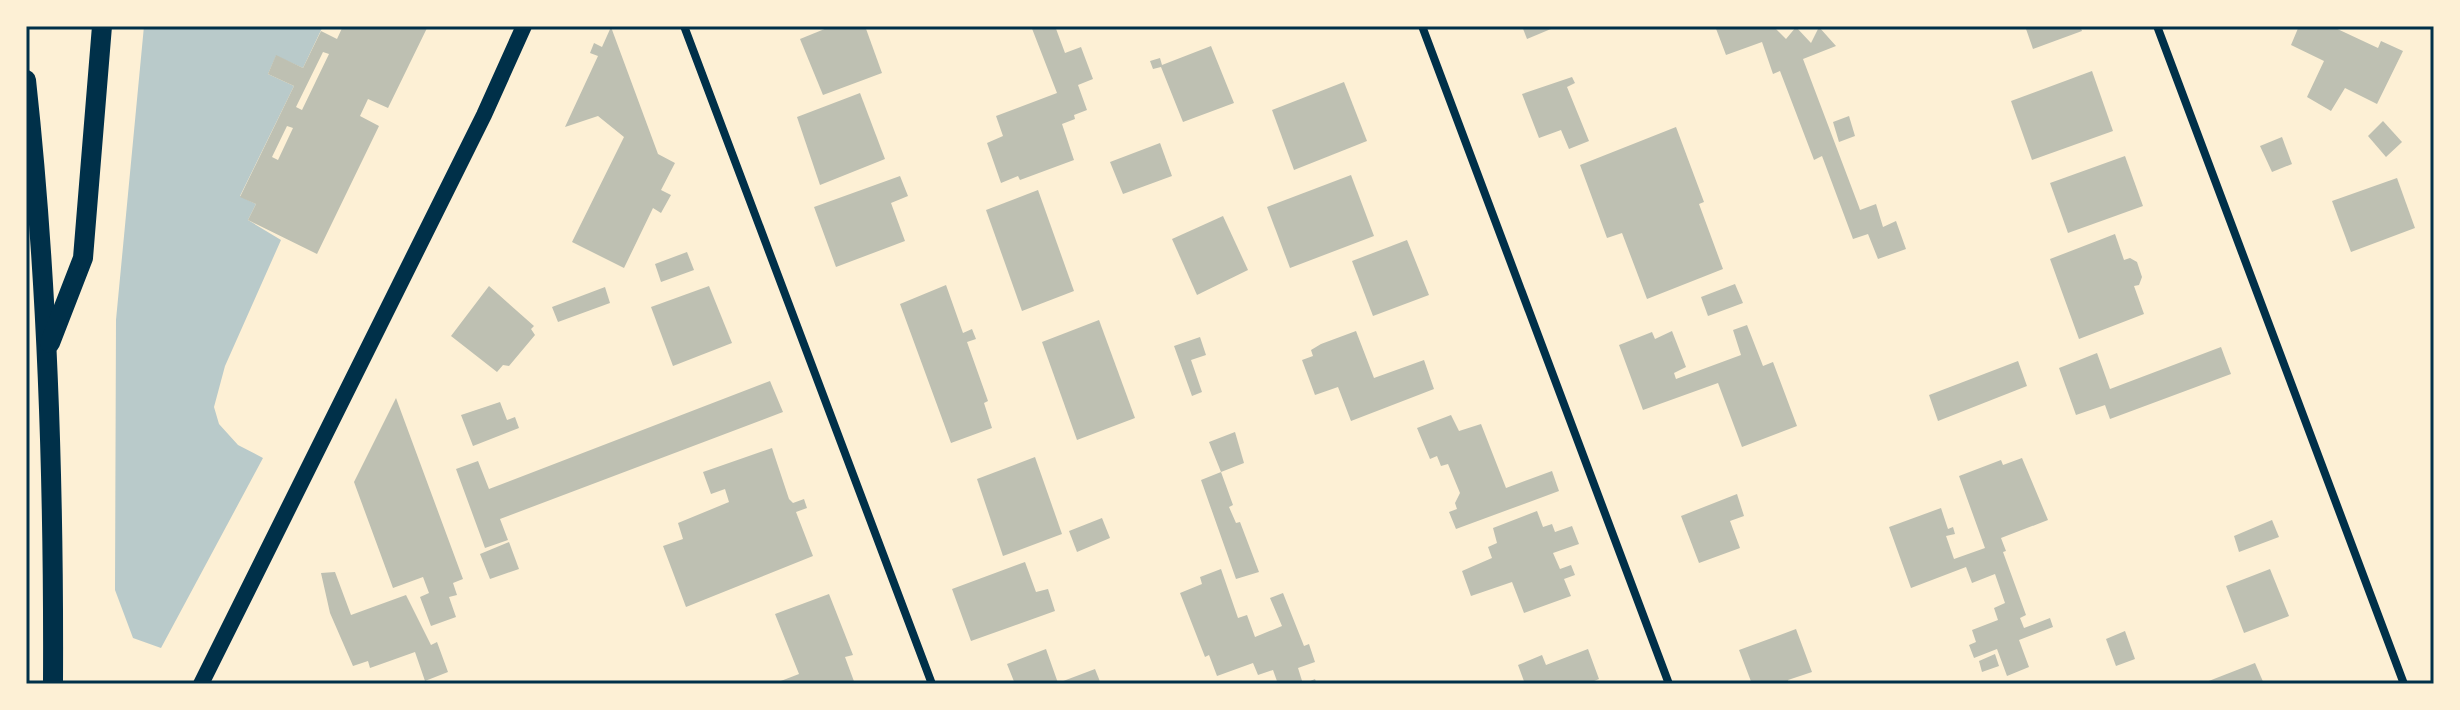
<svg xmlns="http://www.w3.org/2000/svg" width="2460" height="710" viewBox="0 0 2460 710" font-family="Signika,sans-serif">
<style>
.green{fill:#b9caca}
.building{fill:#bec0b2;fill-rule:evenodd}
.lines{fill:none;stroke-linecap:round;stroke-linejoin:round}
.minor{stroke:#003049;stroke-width:8}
.secondary{stroke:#003049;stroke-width:16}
.primary{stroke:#003049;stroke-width:20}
.neatline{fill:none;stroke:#003049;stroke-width:3}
</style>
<rect width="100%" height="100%" fill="#fdf0d5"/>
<path class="green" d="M144 26H323L303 68 276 56 268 74 294 86 240 196 256 204 248 220 281 240 225 366 214 407 219 424 238 445 263 458 161 648 133 638 115 590 116 320Z"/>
<g class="building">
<path d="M343 26H428L388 108 368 99 360 116 379 126 317 254 248 220 256 204 240 197 294 86 268 74 276 55 303 68 321 31 337 39ZM323 52 329 54 302 110 296 107ZM287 126 293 128 278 160 272 157Z"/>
<path d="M832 26H865L882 73 823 95 800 39Z"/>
<path d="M1031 26H1055L1065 53 1081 47 1093 79 1078 85 1087 110 1074 115 1075 119 1062 124 1074 160 1020 180 1018 176 1001 183 987 143 1003 136 996 116 1057 93Z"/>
<path d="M1522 26H1558L1527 39Z"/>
<path d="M1715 26H1773L1786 39 1796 27 1811 43 1819 27 1836 46 1803 59 1859 207 1860 210 1876 204 1883 227 1896 221 1906 249 1878 259 1868 234 1853 239 1822 156 1814 160 1780 71 1773 74 1762 42 1726 55Z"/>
<path d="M2025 26H2080L2082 31 2033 49Z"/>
<path d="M2299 26H2331L2378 48 2381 41 2403 51 2377 104 2345 88 2331 111 2307 97 2324 61 2291 45Z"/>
<path d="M611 27 658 154 675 163 661 190 671 195 661 213 653 208 624 268 572 242 624 137 598 116 565 127 598 56 590 53 594 43 602 47Z"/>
<path d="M1211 46 1234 103 1183 122 1161 67 1153 69 1150 61 1160 58 1162 65Z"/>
<path d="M2092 71 2113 131 2032 160 2011 101Z"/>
<path d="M1572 77 1575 83 1567 87 1589 141 1569 149 1561 130 1539 138 1522 94Z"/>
<path d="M1344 82 1367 141 1294 170 1272 110Z"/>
<path d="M860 93 885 159 820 185 797 117Z"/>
<path d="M1849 116 1855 136 1839 142 1833 122Z"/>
<path d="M2383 121 2402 142 2386 157 2368 136Z"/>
<path d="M1676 127 1704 202 1699 204 1723 269 1647 299 1622 233 1607 238 1580 165Z"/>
<path d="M2282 137 2292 164 2272 172 2260 146Z"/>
<path d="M1160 143 1172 176 1123 194 1110 162Z"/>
<path d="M2125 156 2143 206 2068 233 2050 183Z"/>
<path d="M1351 175 1374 236 1290 268 1267 207Z"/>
<path d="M900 176 908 196 891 203 905 241 836 267 814 207Z"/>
<path d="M2397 178 2415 228 2351 252 2332 201Z"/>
<path d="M1038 190 1074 291 1022 311 986 210Z"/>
<path d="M1223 216 1248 270 1197 295 1172 239Z"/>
<path d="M2115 234 2124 260 2130 258 2137 262 2142 277 2139 285 2134 286 2144 314 2079 339 2050 259Z"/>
<path d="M1407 240 1429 295 1373 316 1352 261Z"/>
<path d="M687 252 694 270 661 282 655 264Z"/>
<path d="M1735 284 1743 303 1708 316 1701 297Z"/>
<path d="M946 285 963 333 972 329 976 339 967 342 988 401 984 403 992 428 951 443 900 304Z"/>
<path d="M489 286 534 326 531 329 535 335 509 366 503 365 497 372 451 336Z"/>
<path d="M709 286 732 343 673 366 651 307Z"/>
<path d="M605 287 610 303 558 322 552 307Z"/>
<path d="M1099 320 1135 418 1077 440 1042 342Z"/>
<path d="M1747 325 1763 366 1773 362 1797 426 1742 447 1718 383 1643 410 1619 345 1652 332 1655 339 1672 331 1686 367 1674 373 1676 379 1741 355 1733 330Z"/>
<path d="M1356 331 1374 378 1424 360 1434 389 1351 421 1338 387 1315 395 1302 360 1313 356 1311 350 1321 344Z"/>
<path d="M1200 337 1206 355 1191 360 1202 392 1192 396 1174 346Z"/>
<path d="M2221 347 2231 374 2110 419 2105 405 2076 415 2059 368 2097 353 2110 389Z"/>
<path d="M2018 361 2027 386 1938 421 1929 395Z"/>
<path d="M770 381 783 412 500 519 508 540 485 548 456 469 478 461 489 489Z"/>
<path d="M396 398 463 579 453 583 457 595 449 597 456 617 431 626 420 597 429 593 423 577 393 588 354 482Z"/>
<path d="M500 402 507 420 515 417 519 428 473 446 461 415Z"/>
<path d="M1451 415 1459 431 1481 424 1506 488 1552 471 1559 491 1456 529 1449 512 1457 509 1455 503 1460 493 1448 464 1441 466 1437 456 1430 459 1417 428Z"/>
<path d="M1235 432 1244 463 1221 472 1209 442Z"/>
<path d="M772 448 789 499 793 503 804 499 807 508 796 512 813 556 686 607 663 546 683 539 678 523 729 502 725 489 711 494 703 472Z"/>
<path d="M1035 457 1062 534 1003 556 977 479Z"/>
<path d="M2022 458 2048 520 2001 538 2006 551 2003 552 2026 615 2020 618 2024 628 2050 618 2053 627 2019 640 2029 667 2007 676 1997 649 1974 658 1969 645 1976 642 1972 630 1998 620 1994 608 2005 603 1995 574 1972 583 1966 567 1911 588 1889 527 1941 508 1948 529 1953 527 1955 534 1946 536 1954 559 1985 548 1959 476 2001 460 2003 465Z"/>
<path d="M1221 472 1233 505 1229 507 1236 523 1240 522 1259 572 1236 579 1201 480Z"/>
<path d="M1737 494 1744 516 1730 521 1740 548 1699 563 1681 516Z"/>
<path d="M1537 511 1543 527 1552 524 1555 532 1572 526 1579 544 1553 553 1560 569 1571 565 1575 575 1564 579 1571 596 1524 613 1512 582 1471 596 1462 571 1492 558 1488 547 1497 543 1493 528Z"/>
<path d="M1102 518 1110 538 1077 552 1069 531Z"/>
<path d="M2272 520 2279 537 2239 552 2234 536Z"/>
<path d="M509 542 519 569 490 579 480 554Z"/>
<path d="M1025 562 1036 592 1048 589 1055 611 971 641 952 589Z"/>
<path d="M1221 569 1238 618 1247 615 1255 637 1282 626 1270 598 1283 593 1304 646 1309 644 1315 662 1298 668 1303 684 1315 679 1317 684H1278L1273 670 1258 675 1253 663 1217 676 1209 655 1205 657 1180 593 1202 584 1200 577Z"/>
<path d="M2270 569 2289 616 2244 633 2226 586Z"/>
<path d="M335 572 351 615 406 595 431 645 437 642 448 672 425 681 415 652 370 668 368 661 353 666 330 613 321 573Z"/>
<path d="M829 594 853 655 845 657 855 684H773L799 674 775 614Z"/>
<path d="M1796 629 1812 672 1788 680 1789 684H1752L1739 650Z"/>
<path d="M2125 631 2135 659 2116 666 2106 639Z"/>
<path d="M1046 649 1058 683 1095 669 1101 684H1015L1007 664Z"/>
<path d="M1588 649 1599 679 1587 684H1525L1518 665 1542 655 1546 665Z"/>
<path d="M1995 654 1999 666 1982 672 1979 661Z"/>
<path d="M2255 663 2264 684H2201Z"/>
</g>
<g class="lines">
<g class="minor">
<path d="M684 26 932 684"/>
<path d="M1422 26 1669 684"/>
<path d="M2157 26 2404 684"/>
</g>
<path class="secondary" d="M201 684 484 115 524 26"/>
<g class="primary">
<path d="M26 80C48 281 54 482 53 684"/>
<path d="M50 343 83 258 102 26"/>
</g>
</g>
<rect width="2460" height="710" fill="none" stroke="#fdf0d5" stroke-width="56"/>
<rect x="28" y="28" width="2404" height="654" class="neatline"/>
</svg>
